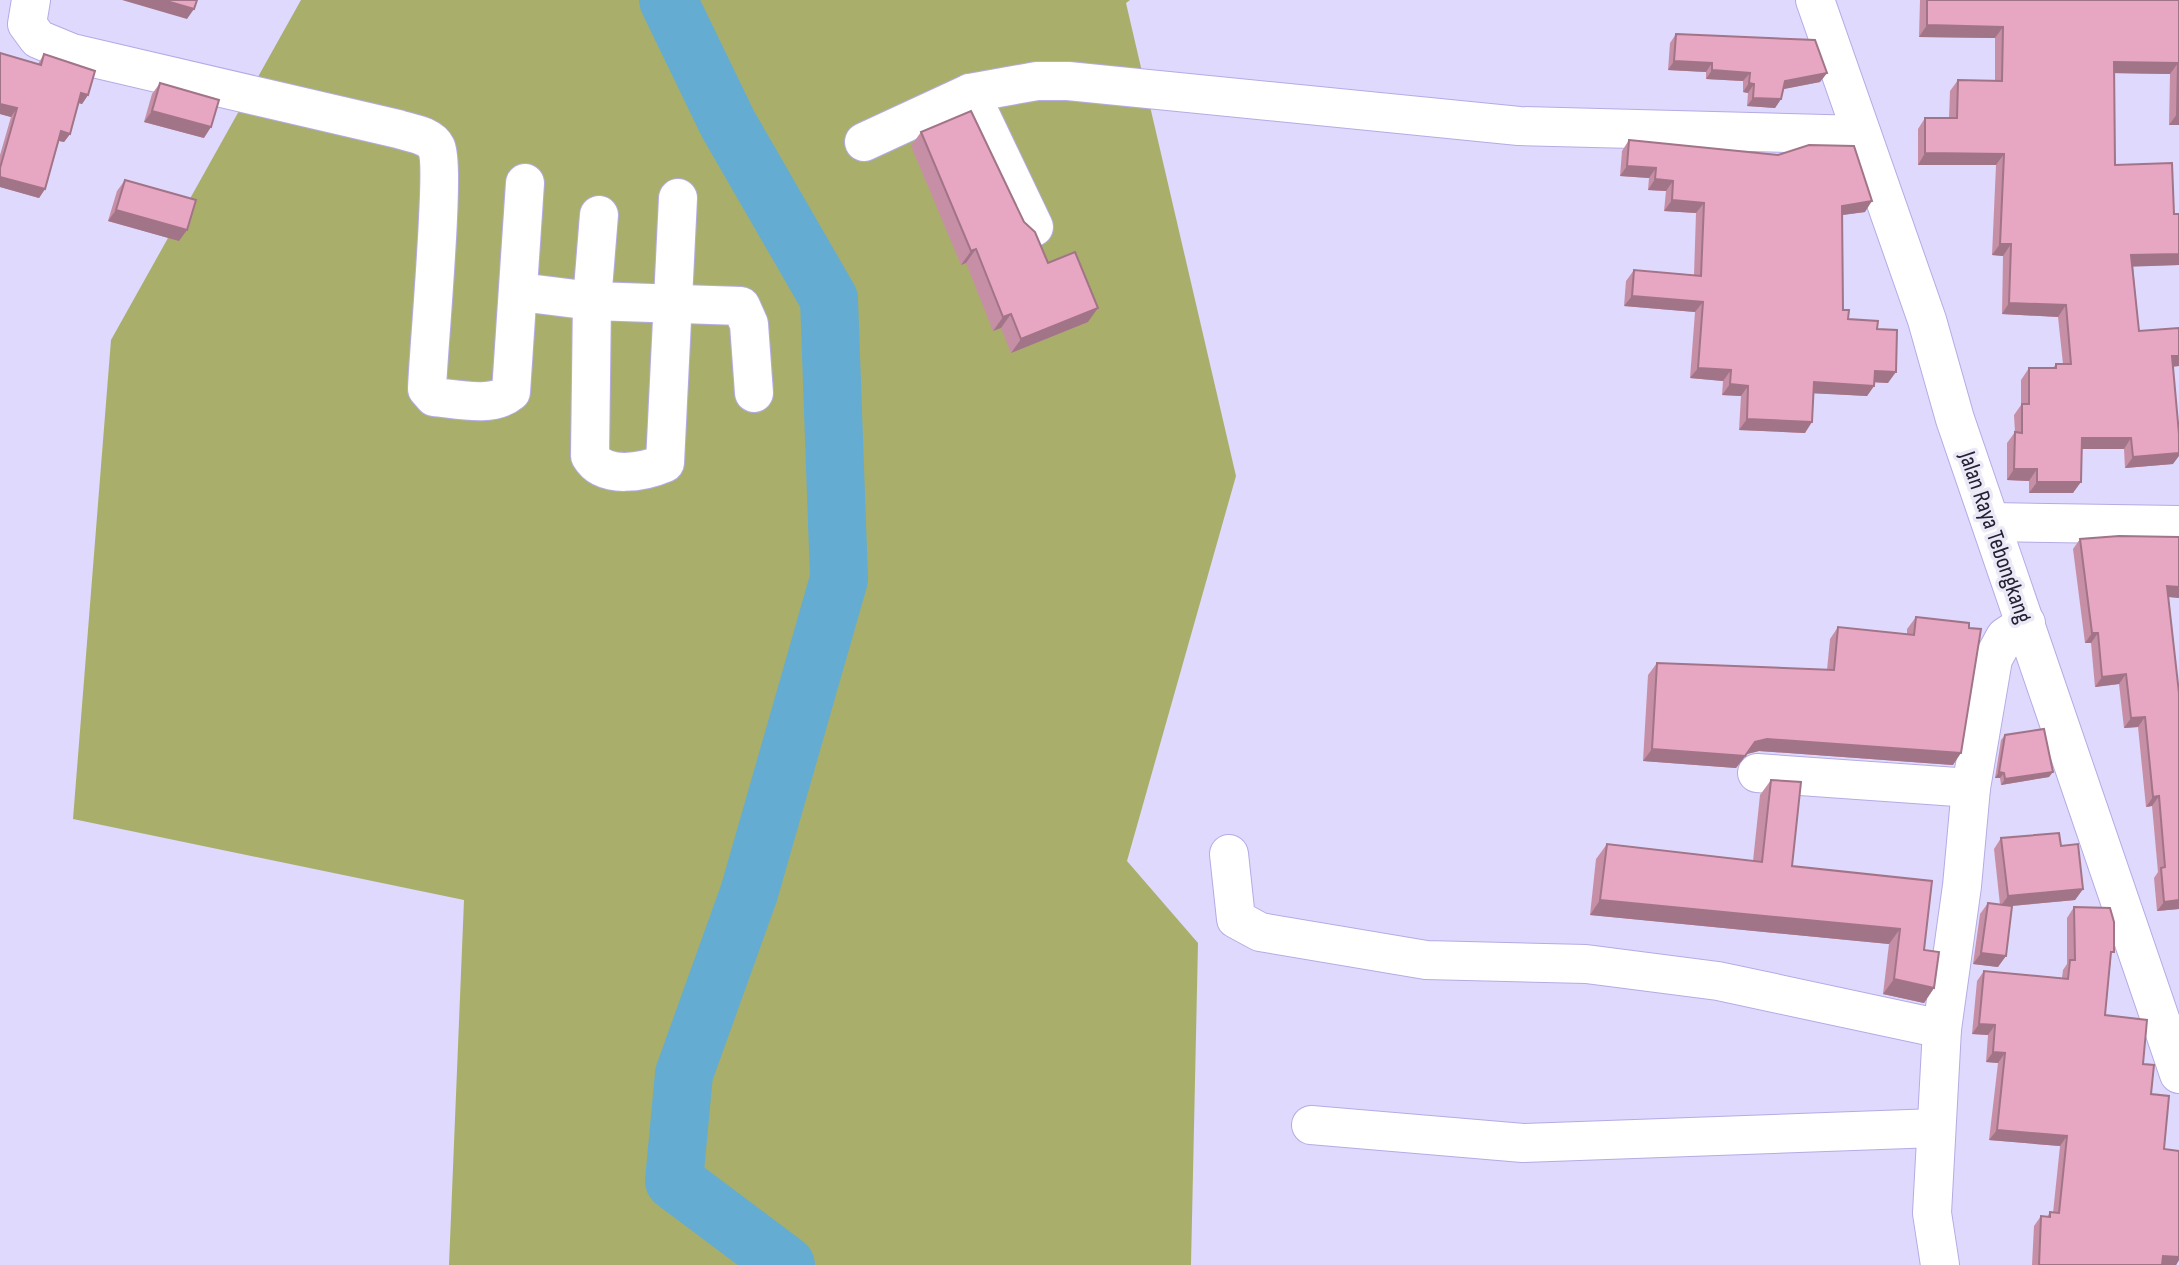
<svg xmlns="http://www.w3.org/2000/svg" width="2179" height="1265" viewBox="0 0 2179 1265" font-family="'Sofia Sans Condensed',sans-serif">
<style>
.forest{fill:#a9af6b}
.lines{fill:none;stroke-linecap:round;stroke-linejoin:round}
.river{stroke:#64acd1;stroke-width:58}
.minor-casing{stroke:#b5abe5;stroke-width:40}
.major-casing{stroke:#b5abe5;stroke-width:40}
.minor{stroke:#fff;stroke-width:38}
.major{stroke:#fff;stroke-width:38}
.wall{fill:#c78fa6}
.shaded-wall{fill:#a27487}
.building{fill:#e7a6c1;stroke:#a27487;stroke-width:2}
.labels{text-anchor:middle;stroke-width:7;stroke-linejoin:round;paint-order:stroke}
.street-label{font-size:24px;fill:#242036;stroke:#ebe9f6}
</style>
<rect width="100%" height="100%" fill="#dfd9fd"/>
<path class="forest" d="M301 0H1130L1126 3 1236 476 1127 861 1198 943 1191 1265H449L464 900 73 819 111 340Z"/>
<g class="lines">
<path class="river" d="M668 0 728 124 829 299 839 579 749 893 684 1074 674 1181 786 1265"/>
<g class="minor-casing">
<g id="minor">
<path d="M31 0 27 24 38 39 72 53 398 129C410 133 430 135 436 147 446 166 428 354 427 389L434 397C457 399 492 408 511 392L525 183"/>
<path d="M970 93 1034 227"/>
<path d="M864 142 970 93 1037 81H1068L1519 126 1862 135"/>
<path d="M599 215 592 301 590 456C604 480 644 472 665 463L678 198"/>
<path d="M520 292 592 301 741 306 749 324 754 393"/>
<path d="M1991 522 2179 525"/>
<path d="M1757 773 1971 788"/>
<path d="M1229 854 1236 919 1260 932 1426 960 1586 964 1718 981 1942 1029"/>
<path d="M1311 1125 1523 1143 1936 1128"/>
<path d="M1940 1265 1932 1213 1942 1029 1962 886 1971 788 1993 659 2005 637 2026 623"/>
</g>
</g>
<g class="major-casing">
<path id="major" d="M1815 0 1927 320 1955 419 2179 1074"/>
</g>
<use href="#minor" class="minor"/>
<use href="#major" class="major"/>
</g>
<g class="wall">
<path d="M1920 0H2179V125H2169L2170 74 2114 73 2115 165 2174 214 2179 265 2133 266 2139 331 2179 328V366L2173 367V464L2125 468 2124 449H2082L2073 493H2029V481L2007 480V443L2015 432 2014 415 2021 405V380L2029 368H2053L2056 364H2063L2058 317 2002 314 2003 256 1992 255 1996 165H1918V129L1925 118H1949L1950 91 1958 80 1995 81V38L1919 37Z"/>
<path d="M1676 34 1827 73 1820 82 1783 89 1781 99 1775 108 1747 106 1748 93 1743 92V81L1706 79V72L1668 70 1670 43Z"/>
<path d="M0 53 38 64 44 54 88 95 82 104 79 103 70 134 64 142 59 141 45 189 39 198 0 187V155L11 117 0 114Z"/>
<path d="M160 83 204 138 144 122 152 94Z"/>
<path d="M921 132 1024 222 1048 263 1088 322 1011 353 1001 328 993 331 966 263 961 265 911 146Z"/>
<path d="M1629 140 1865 212 1842 215 1843 310 1848 319 1877 329 1888 383 1875 382 1874 386 1867 396 1814 393 1805 433 1739 430 1741 396 1722 395 1723 381 1690 378 1695 312 1624 306 1626 281 1634 270 1694 275 1696 213 1664 211 1666 191 1648 190 1649 178 1620 176 1622 151Z"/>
<path d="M125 180 179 241 108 221 117 191Z"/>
<path d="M2179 537V598L2168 597 2179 693V909L2157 911 2154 878 2158 872 2152 806 2146 807 2138 727 2124 728 2119 684 2095 687 2091 643H2085L2073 549 2080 539Z"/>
<path d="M1916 617 1953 765 1759 751 1747 754 1736 768 1643 761 1648 675 1657 663 1827 670 1830 639 1838 627 1907 634V629Z"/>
<path d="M2005 735 2049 777 2001 785 2000 778H1995L2001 740Z"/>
<path d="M1771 780 1792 866 1932 881 1924 950 1934 988 1924 1003 1883 994 1889 944 1590 915 1596 859 1607 844 1753 861 1760 795Z"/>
<path d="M2001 838 2061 846 2083 889 2075 900 2012 906 1998 967 1973 964 1980 914 1988 903 2000 905 1994 849Z"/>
<path d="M2074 907 2111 958 2105 1015 2143 1064 2164 1149 2179 1260 2176 1265H2032L2034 1226 2041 1216 2047 1217 2050 1212 2053 1213 2060 1146 1989 1140 1998 1063 1986 1062 1988 1035 1972 1034 1977 981 1984 971 2062 978 2063 970 2067 964V918Z"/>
</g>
<g class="shaded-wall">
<path d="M122 0H163L194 9 187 19Z"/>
<path d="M1927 25 2003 27 1995 38 1919 37Z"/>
<path d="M1674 61 1712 63 1706 72 1668 70Z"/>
<path d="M2114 62 2178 63 2170 74 2106 73Z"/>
<path d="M1712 70 1750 73 1743 81 1706 79Z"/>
<path d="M1827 73 1820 82 1779 90 1785 81Z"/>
<path d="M1749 83 1754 84 1748 93 1743 92Z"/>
<path d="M81 93 88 95 82 104 75 102Z"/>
<path d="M1753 98 1781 99 1775 108 1747 106Z"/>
<path d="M0 104 17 108 11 117 0 114Z"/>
<path d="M152 111 211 127 204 138 144 122Z"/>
<path d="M2177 114H2179V125H2169Z"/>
<path d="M61 131 70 134 64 142 55 140Z"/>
<path d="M1925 153 2004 154 1996 165H1918Z"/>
<path d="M1627 166 1656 168 1649 178 1620 176Z"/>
<path d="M0 177 45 189 39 198 0 187Z"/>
<path d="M1655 179 1673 181 1666 191 1648 190Z"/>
<path d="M1672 200 1704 203 1696 213 1664 211Z"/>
<path d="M1872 201 1865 212 1835 216 1842 206Z"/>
<path d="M116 210 187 230 179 241 108 221Z"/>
<path d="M2000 244H2011L2003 256 1992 255Z"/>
<path d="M976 249 966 263 961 265 971 251Z"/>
<path d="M2179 254V265L2124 267 2131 255Z"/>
<path d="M1632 296 1703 302 1695 312 1624 306Z"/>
<path d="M2009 303 2066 305 2058 317 2002 314Z"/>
<path d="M1098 308 1088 322 1011 353 1021 339Z"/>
<path d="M1011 314 1001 328 993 331 1003 317Z"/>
<path d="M2172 356H2179V366L2164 367Z"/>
<path d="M1698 368 1731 370 1723 381 1690 378Z"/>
<path d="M1875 371 1896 372 1888 383 1868 382Z"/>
<path d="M1814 382 1874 386 1867 396 1807 393Z"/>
<path d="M1730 384 1748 386 1741 396 1722 395Z"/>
<path d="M1747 419 1812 422 1805 433 1739 430Z"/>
<path d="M2082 438H2131L2124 449H2074Z"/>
<path d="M2179 453V456L2173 464 2125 468 2133 457Z"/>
<path d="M2014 469H2037L2029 481 2007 480Z"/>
<path d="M2037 482H2081L2073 493H2029Z"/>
<path d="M2167 586 2179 587V598L2160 596Z"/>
<path d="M2092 633H2098L2091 643H2085Z"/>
<path d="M2126 674 2119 684 2095 687 2102 677Z"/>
<path d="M2145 717 2138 727 2124 728 2131 718Z"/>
<path d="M1767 739 1961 753 1953 765 1759 751 1747 754 1736 768 1643 761 1652 749 1755 742Z"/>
<path d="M1999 772 2004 773 2000 778H1995Z"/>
<path d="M2053 772 2049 777 2001 785 2005 779Z"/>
<path d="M2159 796 2152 806 2146 807 2153 797Z"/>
<path d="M2083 889 2075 900 2000 907 2008 896Z"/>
<path d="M1600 900 1900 929 1889 944 1590 915Z"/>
<path d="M2179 900V909L2157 911 2164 902Z"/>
<path d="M1981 953 2006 956 1998 967 1973 964Z"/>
<path d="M1894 979 1934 988 1924 1003 1883 994Z"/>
<path d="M1979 1024 1995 1025 1988 1035 1972 1034Z"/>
<path d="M1993 1052 2005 1053 1998 1063 1986 1062Z"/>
<path d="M1997 1130 2067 1136 2060 1146 1989 1140Z"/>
<path d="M2179 1253V1260L2176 1265H2157L2163 1256Z"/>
</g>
<g class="building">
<path d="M163 0H197L194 9Z"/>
<path d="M1927 0H2179V114H2177L2178 63 2114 62 2115 165 2172 163 2174 214H2179V254L2131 255 2139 331 2179 328V356H2172L2179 434V453L2133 457 2131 438H2082L2081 482H2037V469H2014L2015 432 2022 433V404H2029V368H2056V364H2071L2066 305 2009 303 2011 244H2000L2004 154 1925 153V118H1957L1958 80 2002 81 2003 27 1927 25Z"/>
<path d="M1676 34 1815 40 1827 73 1785 81 1781 99 1753 98 1754 84 1749 83 1750 73 1712 70V63L1674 61Z"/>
<path d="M0 53 41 65 44 54 95 71 88 95 81 93 70 134 61 131 45 189 0 177V168L17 108 0 104Z"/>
<path d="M160 83 219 100 211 127 152 111Z"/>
<path d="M971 111 1024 222 1035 232 1048 263 1075 252 1098 308 1021 339 1011 314 1003 317 976 249 971 251 921 132Z"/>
<path d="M1629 140 1778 155 1809 145 1854 146 1872 201 1842 206 1843 310H1849L1848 319 1878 321 1877 329 1897 330 1896 372 1875 371 1874 386 1814 382 1812 422 1747 419 1748 386 1730 384 1731 370 1698 368 1703 302 1632 296 1634 270 1701 276 1704 203 1672 200 1673 181 1655 179 1656 168 1627 166Z"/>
<path d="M125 180 196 200 187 230 116 210Z"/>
<path d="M2119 536 2179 537V587L2167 586 2179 693V900L2164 902 2161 868 2165 867 2159 796 2153 797 2145 717 2131 718 2126 674 2102 677 2098 633H2092L2080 539Z"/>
<path d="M1916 617 1969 623V628L1981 629 1961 753 1767 739 1755 742 1745 756 1652 749 1657 663 1834 670 1838 627 1914 635Z"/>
<path d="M2044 729 2053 772 2005 779 2004 773 1999 772 2005 735Z"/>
<path d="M1771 780 1801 782 1792 866 1932 881 1924 950 1939 952 1934 988 1894 979 1900 929 1600 900 1607 844 1762 862Z"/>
<path d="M2059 833 2061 846 2078 844 2083 889 2008 896 2001 838Z"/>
<path d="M1988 903 2012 906 2006 956 1981 953Z"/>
<path d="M2074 907 2110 908 2114 922V952H2111L2105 1015 2147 1020 2143 1064 2154 1065 2151 1094 2169 1096 2164 1149 2179 1151V1257L2163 1256 2162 1265H2039L2041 1216 2050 1217V1212L2059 1213 2067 1136 1997 1130 2005 1053 1993 1052 1995 1025 1979 1024 1984 971 2068 979 2070 960H2075Z"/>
</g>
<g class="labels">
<g class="street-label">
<text transform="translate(1996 537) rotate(71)" y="8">Jalan Raya Tebongkang</text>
</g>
</g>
</svg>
